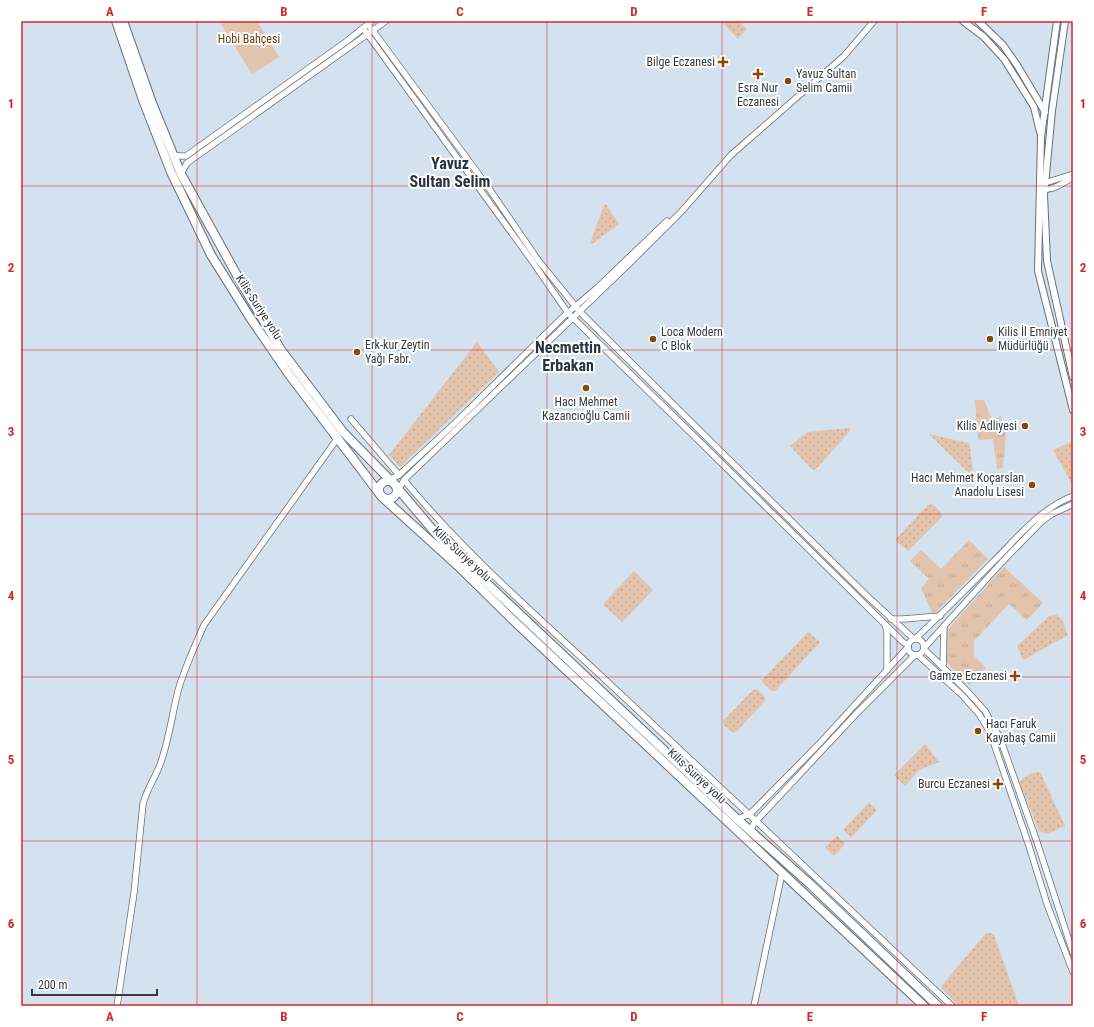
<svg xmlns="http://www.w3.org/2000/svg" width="1094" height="1027" viewBox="0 0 1094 1027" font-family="'Roboto Condensed',sans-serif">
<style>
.grass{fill:url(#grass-tufts)}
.park{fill:url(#park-dots)}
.garden{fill:#e2c3ac}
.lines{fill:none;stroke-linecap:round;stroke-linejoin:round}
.tertiary-casing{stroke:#63707b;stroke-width:7}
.secondary-casing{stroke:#63707b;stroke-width:8}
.trunk-casing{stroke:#63707b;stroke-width:10}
.tertiary{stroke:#fff;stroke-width:5.5}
.secondary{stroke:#fff;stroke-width:6}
.trunk{stroke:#fff;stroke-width:8}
.grid{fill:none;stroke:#d62828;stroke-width:1;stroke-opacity:0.55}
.poi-dot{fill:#864906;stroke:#fff;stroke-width:1.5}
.labels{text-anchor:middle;stroke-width:4;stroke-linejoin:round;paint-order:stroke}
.park-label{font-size:12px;fill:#704115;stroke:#fff}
.poi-label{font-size:12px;fill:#353b40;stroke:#fff;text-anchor:end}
.street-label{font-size:12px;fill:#353b40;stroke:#fff}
.district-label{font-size:16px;font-weight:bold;fill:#27333d;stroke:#fff}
.neatline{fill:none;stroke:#d62828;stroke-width:1.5}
.grid-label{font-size:13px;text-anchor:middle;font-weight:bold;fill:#d62828}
</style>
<defs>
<pattern id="grass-tufts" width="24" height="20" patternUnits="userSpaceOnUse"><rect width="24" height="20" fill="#e2c3ac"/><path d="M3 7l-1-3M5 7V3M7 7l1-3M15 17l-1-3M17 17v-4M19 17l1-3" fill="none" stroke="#c2a895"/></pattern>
<pattern id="park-dots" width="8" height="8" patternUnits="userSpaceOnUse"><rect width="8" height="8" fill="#e2c3ac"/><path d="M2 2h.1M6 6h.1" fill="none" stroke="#c2a895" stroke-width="1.8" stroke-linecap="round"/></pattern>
</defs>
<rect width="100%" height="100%" fill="#d4e2f0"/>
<g class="grass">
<path d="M975 400H984L992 420 1001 416 1006 434 1003 468 997 469 993 439 978 440Z"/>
<path d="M969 540 988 559 933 615 921 588 929 579 910 561 921 550 941 569Z"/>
<path d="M1004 567 1043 603 1027 620 1009 604 974 641V656L986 668 969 685 946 662 947 630Z"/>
</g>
<g class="park">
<path d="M721 21H739L747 29 738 39Z"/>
<path d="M605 203 619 224 592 244 590 243Z"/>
<path d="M477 342 499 372 400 467 389 455Z"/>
<path d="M850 428V431L816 469 813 470 790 446 808 432Z"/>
<path d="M929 434 968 443 970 446 973 474 971 475Z"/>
<path d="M1073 441V486L1053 450Z"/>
<path d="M932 504 941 512 942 517 908 551 895 540 928 505Z"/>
<path d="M634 571 653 590 622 622 603 604Z"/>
<path d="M1057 615 1062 620 1068 635 1023 660 1017 646 1049 616Z"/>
<path d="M808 632 820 642 778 688 775 691H772L763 683 762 680Z"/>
<path d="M753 690H758L765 697V701L736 732 733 733 724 725 723 721Z"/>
<path d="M925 744 939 762 919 770 905 786 894 775Z"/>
<path d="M1036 772H1040L1065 826 1047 834 1039 831 1020 783C1022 776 1031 774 1036 772Z"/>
<path d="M869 802 877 810 851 838 843 830Z"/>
<path d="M837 836 845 844 834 856 825 847Z"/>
<path d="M986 933H991L994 935 1019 1006H959L942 989V985Z"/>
</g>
<path class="garden" d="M219 21H257L279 57 252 74Z"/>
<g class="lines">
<g class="tertiary-casing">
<g id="tertiary">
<path d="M368 24 488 187 538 260 580 312 867 596 914 639"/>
<path d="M363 28 532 261 568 313 692 434 903 642 908 645"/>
<path d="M173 155 179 156H186L347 41 372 21"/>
<path d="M181 174 187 163 386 21"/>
<path d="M1042 185 1045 183 1073 174"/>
<path d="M1041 189C1051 192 1065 182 1073 177"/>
<path d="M351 419 399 475"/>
<path d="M389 480 399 475 455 423 564 316 597 288 667 221"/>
<path d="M404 480C462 550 530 610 596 671 715 782 834 894 952 1006"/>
<path d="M396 494 404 480 633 260 681 212 731 155 844 56 874 21"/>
<path d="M891 619H903L940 616"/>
<path d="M885 625 887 631V670"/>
<path d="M916 638C943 613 969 586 995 560 1019 536 1040 509 1073 496"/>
<circle cx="916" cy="647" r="8"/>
<path d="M925 647 1002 562 1042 521 1052 514 1073 504"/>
<path d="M924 649 967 691 985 711 1000 738 1037 842 1073 953"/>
<path d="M918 655 962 695 979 714 990 732 1029 846 1047 904 1073 972"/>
<path d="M943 667 944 626"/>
<path d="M737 819 750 814 819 744 908 647"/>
<path d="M751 831 753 825 757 820 857 713 915 655"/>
<path d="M117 1006 134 893 143 804C147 788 156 777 161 762 169 739 172 715 178 691 184 669 195 646 204 625L337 439"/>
<path d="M754 1006 782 873"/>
</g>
</g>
<g class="secondary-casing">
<g id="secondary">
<path d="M963 21 984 37 1004 59 1034 107 1040 132"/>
<path d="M978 21 1003 45 1017 65 1045 112"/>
<path d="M1057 21 1041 137 1038 271 1073 410"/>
<path d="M1065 21 1052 111 1044 195 1047 261 1073 377"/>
</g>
</g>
<g class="trunk-casing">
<g id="trunk">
<path d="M116 21 143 100 171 172 211 255 251 319 288 373 382 497 458 566 514 621 924 1006"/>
<path d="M123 21 152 103 181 174 239 279 281 350 343 432 394 484 443 542 737 819 810 884 938 1006"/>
<circle cx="388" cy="490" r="9"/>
</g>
</g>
<use href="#tertiary" class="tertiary"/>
<use href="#secondary" class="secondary"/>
<use href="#trunk" class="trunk"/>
</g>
<path class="grid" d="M197 21V1006M372 21V1006M547 21V1006M722 21V1006M897 21V1006M21 186H1073M21 350H1073M21 514H1073M21 677H1073M21 841H1073"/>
<g class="poi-dot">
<path d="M721 56h4v4h4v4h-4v4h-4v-4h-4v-4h4z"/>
<path d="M756 68h4v4h4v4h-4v4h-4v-4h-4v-4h4z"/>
<circle cx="788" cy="81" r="4"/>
<circle cx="653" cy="339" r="4"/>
<circle cx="990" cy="339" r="4"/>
<circle cx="357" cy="352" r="4"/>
<circle cx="586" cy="388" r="4"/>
<circle cx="1025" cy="426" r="4"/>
<circle cx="1032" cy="485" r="4"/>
<path d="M1013 670h4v4h4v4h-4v4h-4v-4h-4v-4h4z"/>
<circle cx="978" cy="731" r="4"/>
<path d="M996 778h4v4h4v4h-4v4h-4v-4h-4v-4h4z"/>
</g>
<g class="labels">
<g class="park-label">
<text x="249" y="43">Hobi Bahçesi</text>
</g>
<g class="poi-label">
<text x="715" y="66">Bilge Eczanesi</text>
<text x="796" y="78" text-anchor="start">Yavuz Sultan<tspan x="796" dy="14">Selim Camii</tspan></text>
<text x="758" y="92" text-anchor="middle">Esra Nur<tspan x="758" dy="14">Eczanesi</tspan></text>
<text x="661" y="336" text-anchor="start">Loca Modern<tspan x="661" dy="14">C Blok</tspan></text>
<text x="998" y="336" text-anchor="start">Kilis İl Emniyet<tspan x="998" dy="14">Müdürlüğü</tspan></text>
<text x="365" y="349" text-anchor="start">Erk-kur Zeytin<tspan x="365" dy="14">Yağı Fabr.</tspan></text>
<text x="586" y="406" text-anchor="middle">Hacı Mehmet<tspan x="586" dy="14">Kazancıoğlu Camii</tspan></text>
<text x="1017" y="430">Kilis Adliyesi</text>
<text x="1024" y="482">Hacı Mehmet Koçarslan<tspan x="1024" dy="14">Anadolu Lisesi</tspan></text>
<text x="1007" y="680">Gamze Eczanesi</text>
<text x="986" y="728" text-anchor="start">Hacı Faruk<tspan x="986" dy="14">Kayabaş Camii</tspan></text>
<text x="990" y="788">Burcu Eczanesi</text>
</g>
<g class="street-label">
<text transform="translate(259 307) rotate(57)" y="4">Kilis-Suriye yolu</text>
<text transform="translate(462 554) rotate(43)" y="4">Kilis-Suriye yolu</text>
<text transform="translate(697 776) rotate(43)" y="4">Kilis-Suriye yolu</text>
</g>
<g class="district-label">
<text x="450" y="169">Yavuz<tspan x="450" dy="18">Sultan Selim</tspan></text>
<text x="568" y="353">Necmettin<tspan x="568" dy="18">Erbakan</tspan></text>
</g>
</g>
<rect width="1094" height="1027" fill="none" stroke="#ffffff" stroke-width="44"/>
<path d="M32 989v6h125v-6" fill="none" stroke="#353b40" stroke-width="2"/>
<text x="38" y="989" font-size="12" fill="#353b40" stroke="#ffffff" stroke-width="3" paint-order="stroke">200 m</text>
<rect x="22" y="22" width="1050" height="983" class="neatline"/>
<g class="grid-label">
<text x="110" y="16">A</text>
<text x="284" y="16">B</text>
<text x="460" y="16">C</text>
<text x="634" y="16">D</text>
<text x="810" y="16">E</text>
<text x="984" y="16">F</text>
<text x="11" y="108">1</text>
<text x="1083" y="108">1</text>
<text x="11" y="272">2</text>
<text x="1083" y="272">2</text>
<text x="11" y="436">3</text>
<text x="1083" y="436">3</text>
<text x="11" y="600">4</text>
<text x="1083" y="600">4</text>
<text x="11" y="764">5</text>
<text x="1083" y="764">5</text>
<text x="11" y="928">6</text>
<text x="1083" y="928">6</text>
<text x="110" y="1021">A</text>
<text x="284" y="1021">B</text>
<text x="460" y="1021">C</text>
<text x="634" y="1021">D</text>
<text x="810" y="1021">E</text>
<text x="984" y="1021">F</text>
</g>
</svg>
